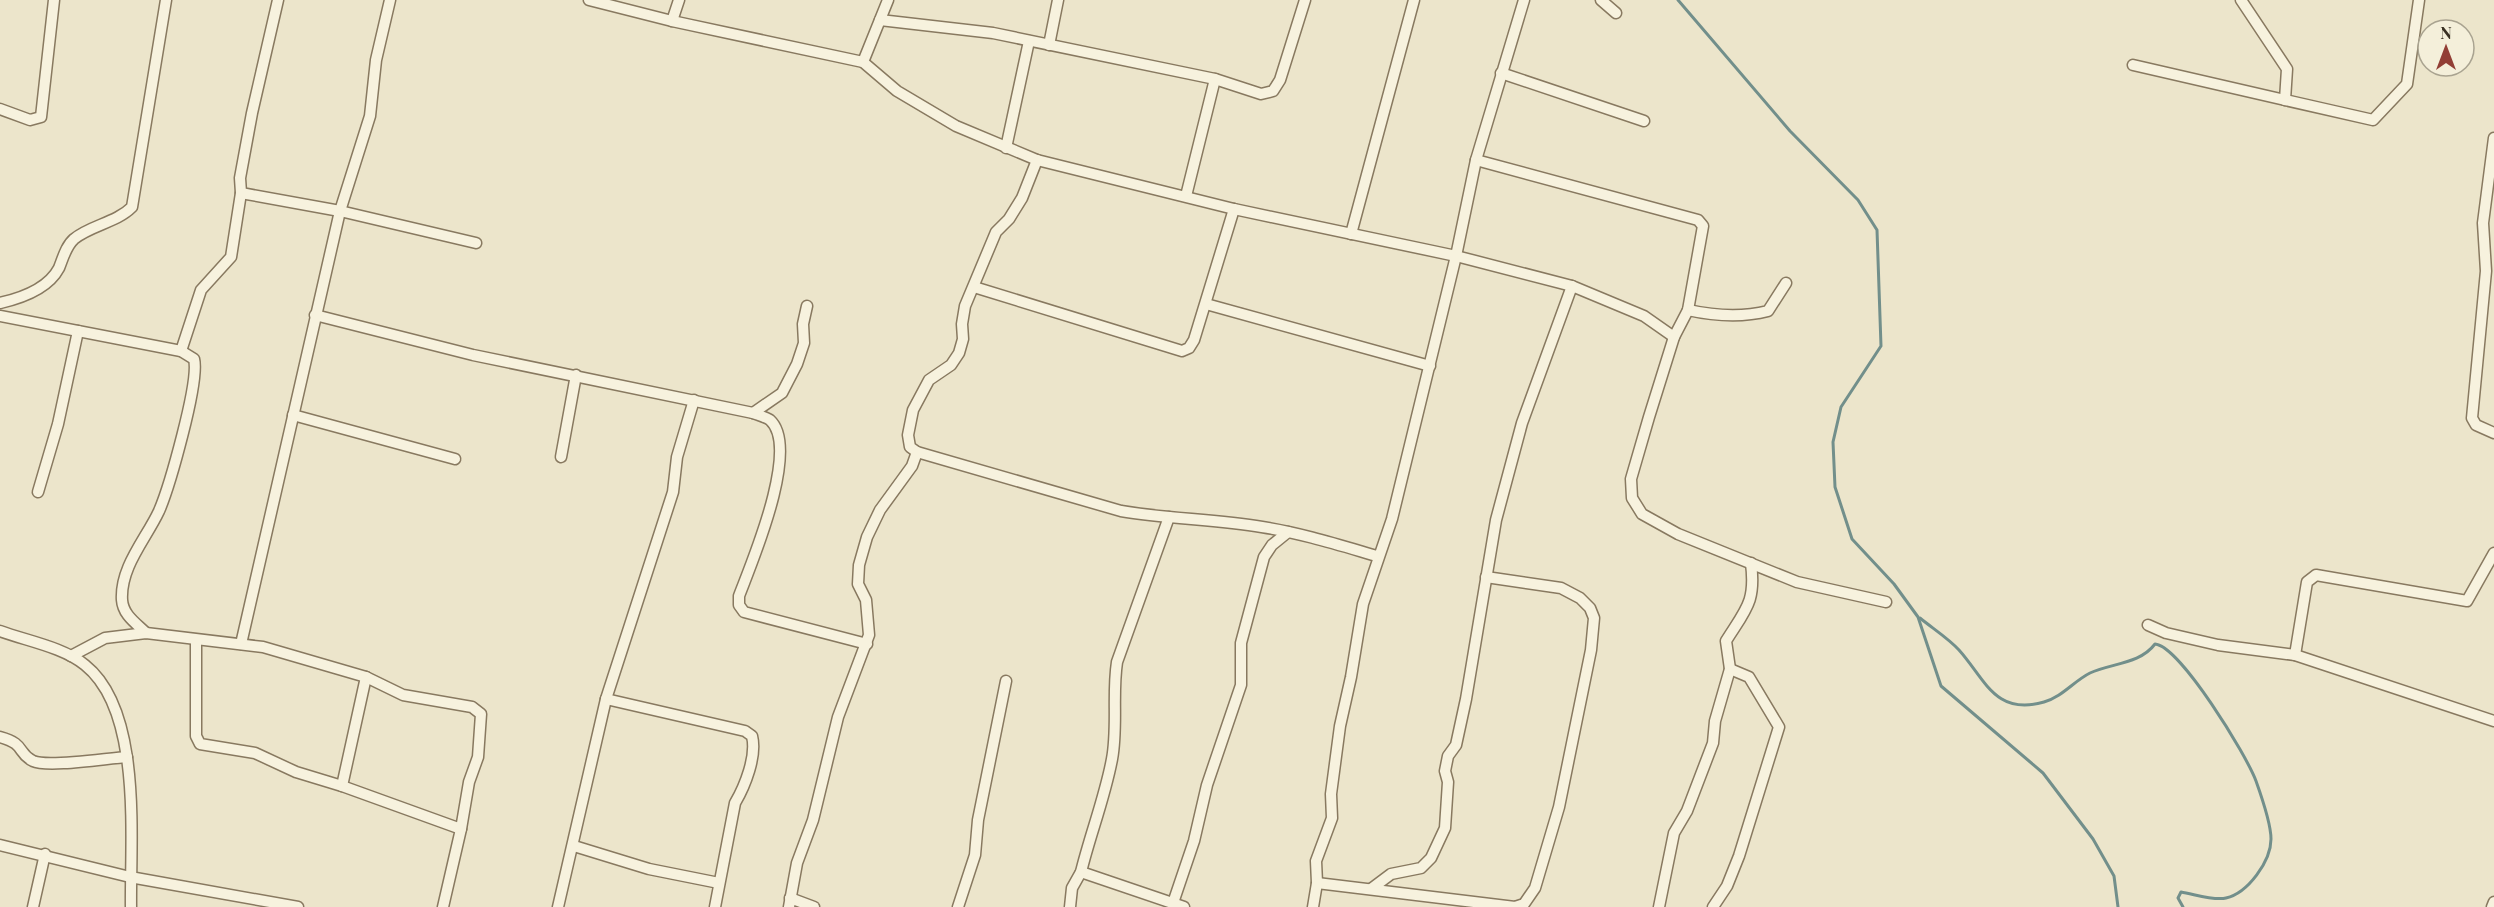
<svg xmlns="http://www.w3.org/2000/svg" width="2494" height="907" viewBox="0 0 2494 907" font-family="'Playfair Display',serif">
<style>
.lines{fill:none;stroke-linecap:round;stroke-linejoin:round}
.stream{stroke:#728f8b;stroke-width:3}
.street-casing{stroke:#887960;stroke-width:13}
.street{stroke:#f7f2de;stroke-width:10}
</style>
<rect width="100%" height="100%" fill="#ece5cb"/>
<g class="lines">
<g class="stream">
<path d="M1678 0 1790 131 1858 200 1877 230 1881 346 1841 407 1833 442 1835 487 1852 539 1894 584 1918 617 1941 686 2043 773 2093 839 2114 876 2118 907"/>
<path d="M1920 618C1932 628 1948 638 1959 650 1985 679 1995 716 2044 702 2062 697 2074 681 2090 673 2112 663 2140 664 2155 644 2180 646 2247 756 2256 781 2261 795 2271 825 2271 839 2271 861 2248 893 2226 898 2214 901 2194 894 2181 892L2178 898 2183 907"/>
</g>
<g class="street-casing">
<g id="street">
<path d="M278 0 252 113 240 178 241 193 340 211 476 243"/>
<path d="M589 0 672 21 863 62 897 91 956 126 1037 160 1234 209 1456 256 1572 286 1644 316 1674 337"/>
<path d="M1601 0 1616 13"/>
<path d="M2241 0 2287 69 2285 100 2373 120 2407 84 2419 0"/>
<path d="M880 20 993 33 1215 79 1261 94 1273 91 1280 80 1305 0"/>
<path d="M672 21 679 0"/>
<path d="M1049 45 1058 0"/>
<path d="M863 62 888 0"/>
<path d="M2133 65 2285 100"/>
<path d="M1501 73 1644 121"/>
<path d="M0 109 30 120 41 117 54 0"/>
<path d="M2494 138 2483 223 2486 271 2472 418 2476 425 2494 433"/>
<path d="M1006 148 1029 41"/>
<path d="M1037 160 1022 198 1009 219 996 232 965 306 962 324 963 339 959 353 951 365 929 380 913 410 908 435 910 447 917 452 1121 511C1167 519 1215 519 1262 527 1301 533 1339 545 1377 556"/>
<path d="M1476 160 1698 220 1703 226 1688 310 1674 337 1649 417 1631 479 1632 498 1642 514 1678 534 1797 582 1886 602"/>
<path d="M1186 196 1215 79"/>
<path d="M1351 234 1414 0"/>
<path d="M974 287 1182 351 1189 348 1194 340 1234 209"/>
<path d="M0 303C22 298 48 289 59 268 63 258 66 246 74 239 91 225 116 223 132 207L166 0"/>
<path d="M1206 304 1430 366"/>
<path d="M1688 310C1715 316 1741 318 1768 311L1786 283"/>
<path d="M315 315 473 355 753 413C758 415 766 417 770 420 801 448 751 564 739 596V605L744 612 867 644"/>
<path d="M0 316 181 351 194 359C200 381 169 488 159 511 146 539 120 567 122 600 123 615 136 623 146 633"/>
<path d="M181 351 201 290 231 257 241 193"/>
<path d="M753 413 782 393 797 364 804 343 803 324 807 306"/>
<path d="M293 415 455 459"/>
<path d="M561 457 576 375"/>
<path d="M38 492 58 424 78 331"/>
<path d="M2148 625 2166 633 2218 645 2295 655 2494 721"/>
<path d="M0 631C27 641 63 647 85 665 143 711 130 841 131 907"/>
<path d="M196 641V736L200 744 255 753 296 772 342 786"/>
<path d="M241 644 340 211 370 116 376 60 390 0"/>
<path d="M2295 655 2307 582 2316 575 2467 601 2494 553"/>
<path d="M71 656 105 638 146 633 263 647 366 677 342 786 461 829 443 907"/>
<path d="M366 677 403 695 472 707 481 714 478 757 469 782 461 829"/>
<path d="M606 699 745 731 752 736C757 756 745 786 735 803L715 907"/>
<path d="M0 737C26 744 17 753 33 761 48 768 108 758 127 757"/>
<path d="M0 845 130 877 298 907"/>
<path d="M574 846 649 869 719 883"/>
<path d="M1081 872 1184 907"/>
<path d="M1317 883 1515 907 1524 904 1535 888 1559 807 1591 650 1594 618 1590 608 1580 598 1561 588 1486 577"/>
<path d="M1371 889 1391 874 1421 868 1431 858 1445 828 1448 782 1445 771 1448 756 1456 745 1466 699 1496 520 1522 423 1572 286"/>
<path d="M790 898 814 907"/>
<path d="M1173 903 1194 841 1207 785 1241 685V643L1264 557 1272 545 1288 532"/>
<path d="M33 907 45 854"/>
<path d="M558 907 606 699 673 492 677 457 694 400"/>
<path d="M789 907 797 863 813 820 838 717 869 635 866 600 858 584 859 565 867 537 880 510 912 466 917 452"/>
<path d="M958 907 975 855 978 820 1006 681"/>
<path d="M1070 907 1072 888 1081 872C1090 835 1105 797 1112 759 1118 727 1112 694 1117 662L1169 517"/>
<path d="M1313 907 1317 883 1316 861 1332 818 1331 794 1340 726 1351 677 1363 604 1392 519 1456 256 1476 160 1524 0"/>
<path d="M1659 907 1674 833 1687 811 1713 743 1715 721 1730 669 1726 641C1746 609 1756 602 1751 563"/>
<path d="M1713 907 1727 886 1739 856 1779 727 1749 677 1730 669"/>
<path d="M2492 907 2494 902"/>
</g>
</g>
<use href="#street" class="street"/>
</g>
<g transform="translate(2446 48)"><circle r="28" fill="#f4efda" stroke="#a9a390" stroke-width="1.5"/>
<path d="M0-4.5L10 22L0 15L-10 22Z" fill="#923e35"/>
<text y="-9" font-size="16" font-weight="bold" text-anchor="middle" fill="#393022">N</text>
</g>
</svg>
